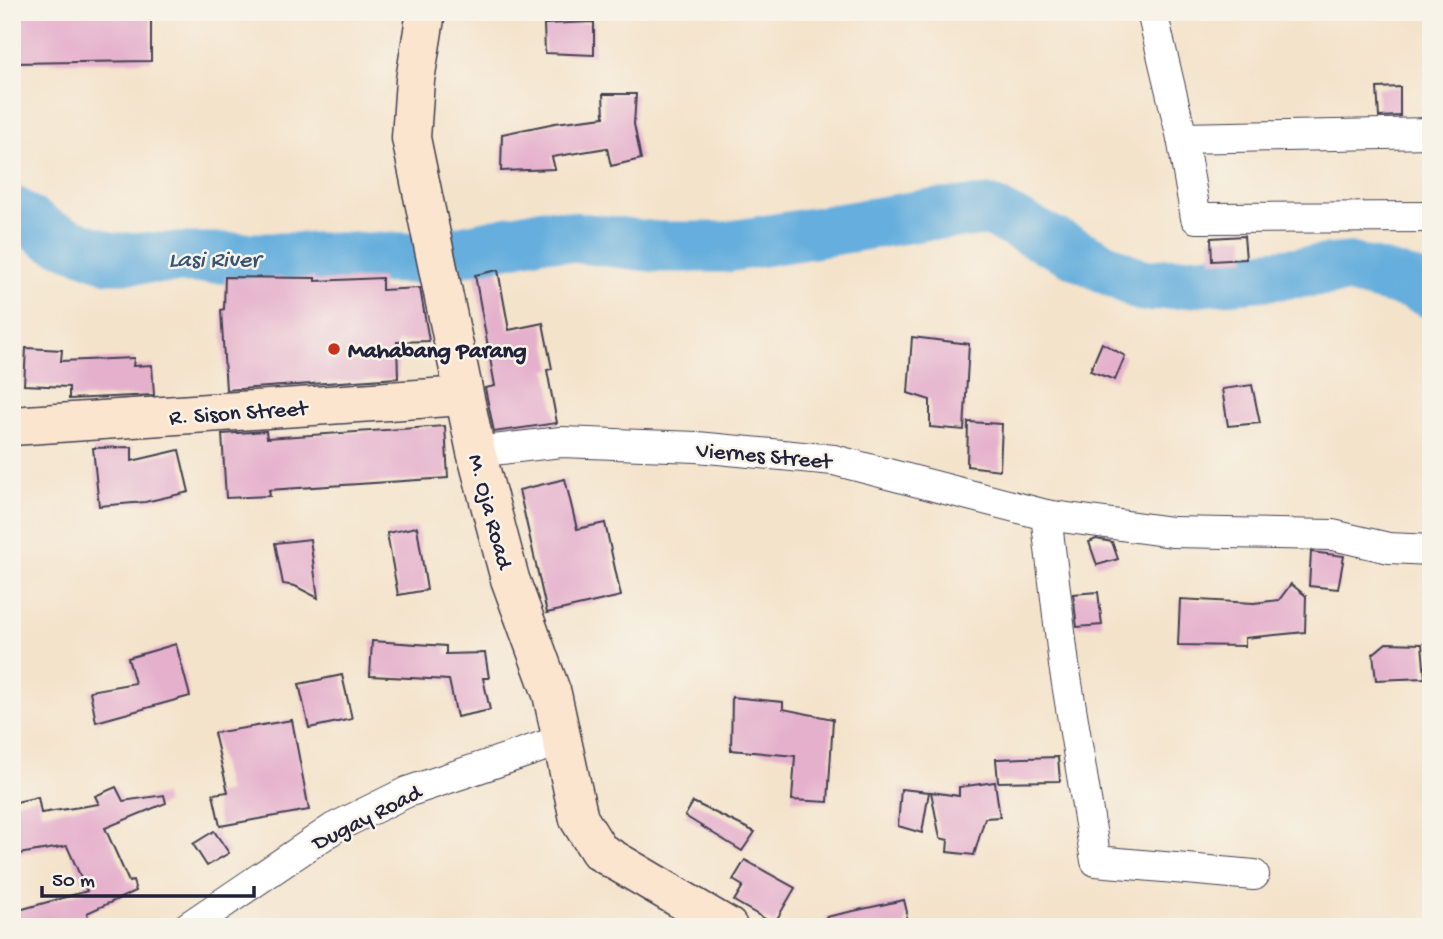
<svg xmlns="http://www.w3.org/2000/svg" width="1443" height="939" viewBox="0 0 1443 939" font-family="'Gochi Hand',sans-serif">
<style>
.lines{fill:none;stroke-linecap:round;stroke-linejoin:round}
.river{stroke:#65aedd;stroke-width:51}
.building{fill:#e5b0cc}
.street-casing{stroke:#423f51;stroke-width:32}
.secondary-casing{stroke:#423f51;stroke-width:41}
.street{stroke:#fff;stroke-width:30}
.secondary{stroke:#fce5cf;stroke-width:38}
.poi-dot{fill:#c8321e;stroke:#f7f3e8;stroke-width:2.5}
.labels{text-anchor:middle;stroke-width:5;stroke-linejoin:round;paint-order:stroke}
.poi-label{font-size:23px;font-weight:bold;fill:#22223b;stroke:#f7f3e8;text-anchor:start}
.street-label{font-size:23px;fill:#22223b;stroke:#f7f3e8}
.water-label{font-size:24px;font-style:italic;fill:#395374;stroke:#f7f3e8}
</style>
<rect width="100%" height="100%" fill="#f7f3e8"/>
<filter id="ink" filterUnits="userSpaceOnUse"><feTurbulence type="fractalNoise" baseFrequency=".0143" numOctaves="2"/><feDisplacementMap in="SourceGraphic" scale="14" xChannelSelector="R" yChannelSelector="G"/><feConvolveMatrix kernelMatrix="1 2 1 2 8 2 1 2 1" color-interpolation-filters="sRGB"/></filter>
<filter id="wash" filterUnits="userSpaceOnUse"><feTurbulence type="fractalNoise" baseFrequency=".00686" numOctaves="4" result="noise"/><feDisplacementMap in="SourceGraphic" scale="28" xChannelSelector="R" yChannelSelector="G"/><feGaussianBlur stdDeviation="1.57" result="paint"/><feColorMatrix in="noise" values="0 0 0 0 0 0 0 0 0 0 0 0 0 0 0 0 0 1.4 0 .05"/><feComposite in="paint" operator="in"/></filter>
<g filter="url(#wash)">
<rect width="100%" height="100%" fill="#f4e3cb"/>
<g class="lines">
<g class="river">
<path d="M12 211 51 236 110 258H427"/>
<path d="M442 255 545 234 658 247H726L925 215 990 211 1142 286 1349 268 1411 284 1431 293"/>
</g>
</g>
<g id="blocks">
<g class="building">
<path d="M12 12H151V61L12 63Z"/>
<path d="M594 22V55L545 53 544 24Z"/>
<path d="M1400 87V116L1379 117 1377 88Z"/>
<path d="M603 94H636L634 124 641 159 611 166 607 148 552 157 555 169 501 171 502 134 555 123 604 117Z"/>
<path d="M1244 236 1246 259 1212 261 1211 238Z"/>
<path d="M498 270 509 330 543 323 552 369 547 370 557 423 494 432 485 388 495 386 475 275Z"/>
<path d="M225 277 315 278V281L382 278V290L420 288 429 341 397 342 398 378 226 390 221 310 224 309Z"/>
<path d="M912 337 969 344 964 430 930 427V400L908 393Z"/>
<path d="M1102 343 1125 356 1115 380 1090 371Z"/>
<path d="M26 348 62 350 61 361 134 358 133 366 152 365 154 395 69 399V387L24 385Z"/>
<path d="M1252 385 1260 423 1228 426 1222 389Z"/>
<path d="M968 422 1002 424 1000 470 967 466Z"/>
<path d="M445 426 448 478 269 490 270 496 226 498 222 434 266 431 267 438Z"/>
<path d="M132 447V461L179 450 189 492 145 502 99 506 93 448Z"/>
<path d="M565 479 577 529 605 523 621 596 547 613 519 490Z"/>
<path d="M417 527 427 590 398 595 387 533Z"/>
<path d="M310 539 318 598 295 586 283 584 275 543Z"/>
<path d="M1096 539 1112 542 1118 559 1097 565 1089 542Z"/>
<path d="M1311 552 1344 556 1338 589 1309 586Z"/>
<path d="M1291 584 1306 596 1305 632 1245 638V646L1178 645 1180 599 1254 603 1279 600Z"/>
<path d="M1098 592 1102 625 1077 627 1073 594Z"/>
<path d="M372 641 446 646V654L485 653 489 678H483L490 710 457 717 449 680 370 676Z"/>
<path d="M1386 643 1422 644 1425 678 1376 680 1373 654Z"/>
<path d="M176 644 190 696 96 722 90 691 135 683 128 658Z"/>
<path d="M342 675 352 719 309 728 299 684Z"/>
<path d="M732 697 783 702V709L833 719 828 802 792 800 795 756 731 750Z"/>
<path d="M292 720 309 810 220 826 213 794 228 792 214 733Z"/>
<path d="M1058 757 1060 781 998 782 996 759Z"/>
<path d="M995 782 1000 817 985 818 974 855 947 852 948 840 940 838 931 792 959 796V787Z"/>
<path d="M116 787 123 801 164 795 166 803 105 828 129 882 133 881 136 891 87 913 91 927H12V912L87 891 67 846 18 854 16 845 12 846V803L38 797 41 813 99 804 95 796Z"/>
<path d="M901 789 929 792 922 833 898 826Z"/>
<path d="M693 802 755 832 742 851 685 816Z"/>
<path d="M214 831 229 853 207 866 193 844Z"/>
<path d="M745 860 795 888 774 924 734 901 743 886 733 880Z"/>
<path d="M904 900 907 912 905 927H827L826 917Z"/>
</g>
</g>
</g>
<g filter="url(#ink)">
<use href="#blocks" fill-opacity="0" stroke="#423f51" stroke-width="2"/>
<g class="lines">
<g class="street-casing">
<g id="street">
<path d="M1152 12 1182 138 1196 218 1431 217"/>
<path d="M1182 138 1431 133"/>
<path d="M476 452 561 442 697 447 834 460 1046 515 1172 532 1333 535 1389 548 1431 550"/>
<path d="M1046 515 1064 665 1096 861 1254 875"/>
<path d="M188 927 334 828 407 792 562 740"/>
</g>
</g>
<g class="secondary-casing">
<g id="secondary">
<path d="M426 12 415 80 411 138 476 452 510 579 552 694 579 819 599 851 728 927"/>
<path d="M12 426 463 396"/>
</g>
</g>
<use href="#street" class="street"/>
<use href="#secondary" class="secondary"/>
</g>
</g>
<circle class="poi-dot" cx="334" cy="349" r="7"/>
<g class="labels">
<g class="poi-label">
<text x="348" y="357">Mahabang Parang</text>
</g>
<g class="street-label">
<text transform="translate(238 411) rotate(-4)" y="8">R. Sison Street</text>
<text transform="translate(764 454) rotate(5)" y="8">Viernes Street</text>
<text transform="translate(492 511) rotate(75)" y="8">M. Oja Road</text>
<text transform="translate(366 816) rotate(-27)" y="8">Dugay Road</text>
</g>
<g class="water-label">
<text x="214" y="266">Lasi River</text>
</g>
</g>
<rect width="1443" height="939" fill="none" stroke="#f7f3e8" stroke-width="42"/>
<path d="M42 886v10h212v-10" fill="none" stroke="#22223b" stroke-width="3.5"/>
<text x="52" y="886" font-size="21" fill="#22223b" stroke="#f7f3e8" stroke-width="5" paint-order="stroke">50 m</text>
</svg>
